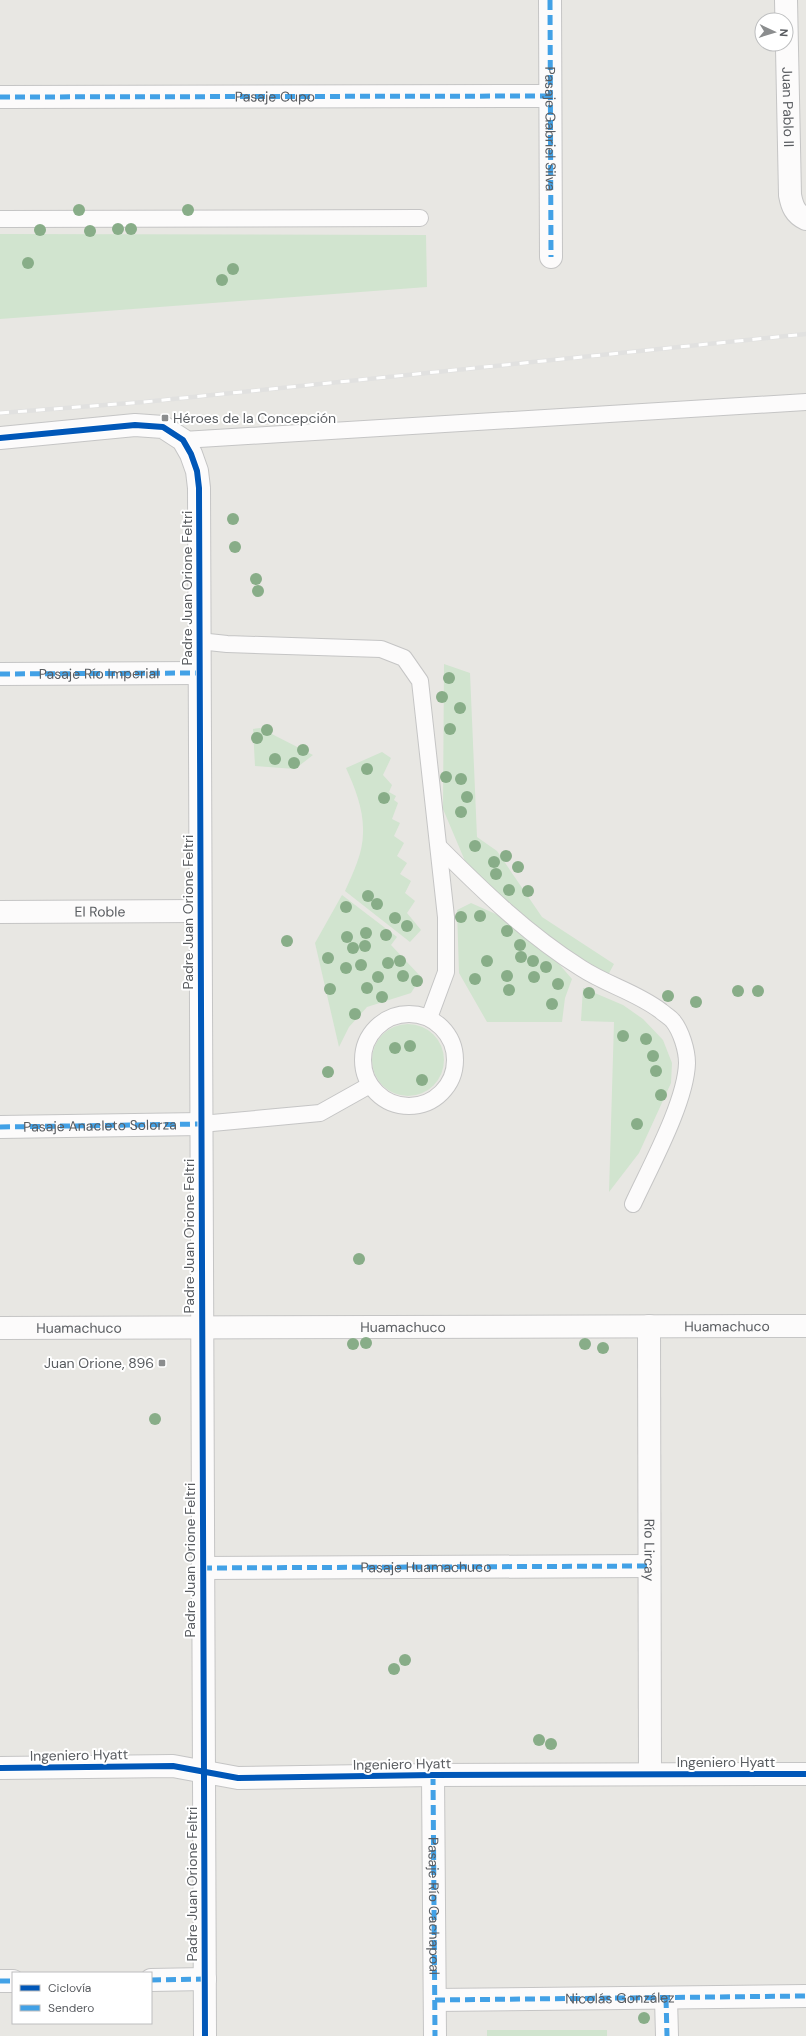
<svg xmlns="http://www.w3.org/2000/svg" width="806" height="2036" viewBox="0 0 806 2036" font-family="'DM Sans',sans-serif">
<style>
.green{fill:#d1e4cf}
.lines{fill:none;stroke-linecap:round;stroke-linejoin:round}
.service-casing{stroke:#c5c5c5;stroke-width:18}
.minor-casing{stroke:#c5c5c5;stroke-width:24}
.tertiary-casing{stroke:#c5c5c5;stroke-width:24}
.service{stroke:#fcfbfb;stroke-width:16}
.minor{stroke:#fcfbfb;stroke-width:22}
.tertiary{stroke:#fcfbfb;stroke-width:22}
.rail-casing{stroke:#e1e1e0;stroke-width:4.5}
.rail{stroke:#fff;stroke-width:3;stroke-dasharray:9;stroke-linecap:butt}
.quiet{stroke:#42a1e6;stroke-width:5;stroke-dasharray:10 5;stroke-linecap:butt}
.cycleway-casing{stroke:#fff;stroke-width:8}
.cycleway{stroke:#0057b8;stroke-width:6}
.tree{fill:#88ad88}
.poi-dot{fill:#8b8d8e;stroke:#fff;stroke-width:1.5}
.labels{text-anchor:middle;stroke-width:4;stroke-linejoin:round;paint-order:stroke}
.street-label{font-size:14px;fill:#595c60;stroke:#fff}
.poi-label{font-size:14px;fill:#595c60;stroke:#fff;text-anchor:start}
</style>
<rect width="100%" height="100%" fill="#e8e7e3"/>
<g class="green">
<path d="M0 234 426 235 427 287 0 319Z"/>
<path d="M444 664 470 673 477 837 497 851 542 917 614 964 608 975 576 961 498 898 465 861 443 809Z"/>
<path d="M260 728 313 755 295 769 255 766 253 729Z"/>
<path d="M382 752 391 758 383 775 392 785 389 792 396 796 394 800 398 803 392 819 400 823 394 836 404 843 397 856 407 863 400 874 411 881 405 893 415 901 407 913 421 930 410 942 345 891C353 873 363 853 363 833 364 810 355 788 346 768Z"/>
<path d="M342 895 397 937 391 945 421 977 411 993 367 1007 349 1027 339 1047 315 943Z"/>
<path d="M471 903 507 919 553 957 572 979 565 998 562 1022H487L459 973 457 910Z"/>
<path d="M583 988 623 1005 643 1019 663 1040 672 1063 671 1083 639 1153 609 1192 614 1022 581 1021Z"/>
<circle cx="408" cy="1060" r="36"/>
<rect x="487" y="2030" width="120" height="6"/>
</g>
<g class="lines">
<g class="service-casing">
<g id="service">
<path d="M0 219 420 218"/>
<path d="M183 440 806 402"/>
<path d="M199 641 227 644 381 649 404 658 420 681 446 917V972L429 1018"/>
<path d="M439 847C483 891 527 934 581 968 607 985 636 992 661 1011 664 1014 670 1017 673 1021 681 1031 687 1050 687 1063 686 1102 650 1167 633 1204"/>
<circle cx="409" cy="1060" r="46"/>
<path d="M201 1124 320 1113 370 1085"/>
</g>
</g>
<g class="minor-casing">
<g id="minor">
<path d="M550 0 551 257"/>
<path d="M0 97 550 96"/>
<path d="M0 674 199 673"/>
<path id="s1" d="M0 912 200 911"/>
<path d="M0 1127 201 1124"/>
<path id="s2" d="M649 1326 650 1774"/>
<path id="s3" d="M202 1568 649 1566"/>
<path d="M0 1768 173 1766 238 1778 433 1775 806 1774"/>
<path id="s4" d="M433 1775 435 2036"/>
<path d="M151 1980 205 1979"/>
<path d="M0 1981H13"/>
<path d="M666 1998 667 2036"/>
<path id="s5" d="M435 2000 806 1996"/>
</g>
</g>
<g class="tertiary-casing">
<g id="tertiary">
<path id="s6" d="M786 0 790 195C792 206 795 214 806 219"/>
<path d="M0 438 135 425 163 427 183 440 191 454 197 471 199 488 205 2036"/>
<path id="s7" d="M0 1328 806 1326"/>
</g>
</g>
<use href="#service" class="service"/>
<use href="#minor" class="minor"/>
<use href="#tertiary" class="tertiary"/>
<g class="rail-casing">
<path id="rail" d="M0 413 144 402 806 334"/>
</g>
<use href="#rail" class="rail"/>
<g class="quiet">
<path id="s8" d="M550 0 551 257"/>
<path id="s9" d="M0 97 550 96"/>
<path id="s10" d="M0 674 199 673"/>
<path id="s11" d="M0 1127 201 1124"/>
<path d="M202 1568 649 1566"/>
<path d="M433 1775 435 2036"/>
<path d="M151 1980 205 1979"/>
<path d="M0 1981H13"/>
<path d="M666 1998 667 2036"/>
<path d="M435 2000 806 1996"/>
</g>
<g class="cycleway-casing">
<g id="cycleway">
<path d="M0 438 135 425 163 427 183 440 191 454 197 471 199 488 205 2036"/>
<path d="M0 1768 173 1766 238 1778 433 1775 806 1774"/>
</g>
</g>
<use href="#cycleway" class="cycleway"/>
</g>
<g class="tree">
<circle cx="79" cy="210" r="6"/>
<circle cx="188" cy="210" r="6"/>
<circle cx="118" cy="229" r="6"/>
<circle cx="131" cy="229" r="6"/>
<circle cx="40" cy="230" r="6"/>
<circle cx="90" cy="231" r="6"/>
<circle cx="28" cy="263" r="6"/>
<circle cx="233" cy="269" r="6"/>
<circle cx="222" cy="280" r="6"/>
<circle cx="233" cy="519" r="6"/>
<circle cx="235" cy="547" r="6"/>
<circle cx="256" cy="579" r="6"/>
<circle cx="258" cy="591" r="6"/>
<circle cx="449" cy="678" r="6"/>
<circle cx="442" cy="697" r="6"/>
<circle cx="460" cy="708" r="6"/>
<circle cx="450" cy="729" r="6"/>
<circle cx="267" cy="730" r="6"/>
<circle cx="257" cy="738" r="6"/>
<circle cx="303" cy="750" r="6"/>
<circle cx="275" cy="759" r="6"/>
<circle cx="294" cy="763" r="6"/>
<circle cx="367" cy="769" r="6"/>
<circle cx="446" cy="777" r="6"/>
<circle cx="461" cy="779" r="6"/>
<circle cx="467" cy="797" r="6"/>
<circle cx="384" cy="798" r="6"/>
<circle cx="461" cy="812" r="6"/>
<circle cx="475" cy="846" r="6"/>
<circle cx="506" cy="856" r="6"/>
<circle cx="494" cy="862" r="6"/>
<circle cx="518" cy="867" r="6"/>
<circle cx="496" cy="874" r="6"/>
<circle cx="509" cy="890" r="6"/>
<circle cx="528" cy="891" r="6"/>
<circle cx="368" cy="896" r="6"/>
<circle cx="377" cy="904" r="6"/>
<circle cx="346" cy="907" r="6"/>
<circle cx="480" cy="916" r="6"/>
<circle cx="461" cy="917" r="6"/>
<circle cx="395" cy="918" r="6"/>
<circle cx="407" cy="926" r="6"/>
<circle cx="507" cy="931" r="6"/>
<circle cx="366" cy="933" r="6"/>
<circle cx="386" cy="935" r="6"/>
<circle cx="347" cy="937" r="6"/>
<circle cx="287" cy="941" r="6"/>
<circle cx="520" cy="945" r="6"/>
<circle cx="365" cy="946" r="6"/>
<circle cx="353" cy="948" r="6"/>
<circle cx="521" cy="957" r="6"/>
<circle cx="328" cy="958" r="6"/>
<circle cx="400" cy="961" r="6"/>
<circle cx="487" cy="961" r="6"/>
<circle cx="533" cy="961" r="6"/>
<circle cx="388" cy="963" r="6"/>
<circle cx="361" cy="965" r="6"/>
<circle cx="546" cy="967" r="6"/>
<circle cx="346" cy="968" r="6"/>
<circle cx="403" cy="976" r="6"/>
<circle cx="507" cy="976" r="6"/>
<circle cx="378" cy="977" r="6"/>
<circle cx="534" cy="977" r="6"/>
<circle cx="475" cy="979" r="6"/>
<circle cx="417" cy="981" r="6"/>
<circle cx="558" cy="984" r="6"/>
<circle cx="367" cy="988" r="6"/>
<circle cx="330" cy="989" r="6"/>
<circle cx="509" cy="990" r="6"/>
<circle cx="738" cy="991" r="6"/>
<circle cx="758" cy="991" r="6"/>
<circle cx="589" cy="993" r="6"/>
<circle cx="668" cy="996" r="6"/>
<circle cx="382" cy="997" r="6"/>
<circle cx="696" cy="1002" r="6"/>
<circle cx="552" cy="1004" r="6"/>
<circle cx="355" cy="1014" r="6"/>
<circle cx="623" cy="1036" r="6"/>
<circle cx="646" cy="1039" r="6"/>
<circle cx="410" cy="1046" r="6"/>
<circle cx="395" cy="1048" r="6"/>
<circle cx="653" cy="1056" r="6"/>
<circle cx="656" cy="1071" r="6"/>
<circle cx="328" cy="1072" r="6"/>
<circle cx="422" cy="1080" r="6"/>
<circle cx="661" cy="1095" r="6"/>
<circle cx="637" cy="1124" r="6"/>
<circle cx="359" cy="1259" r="6"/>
<circle cx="366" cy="1343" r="6"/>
<circle cx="353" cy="1344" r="6"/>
<circle cx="585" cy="1344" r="6"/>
<circle cx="603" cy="1348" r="6"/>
<circle cx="155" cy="1419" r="6"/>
<circle cx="405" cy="1660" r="6"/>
<circle cx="394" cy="1669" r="6"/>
<circle cx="539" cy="1740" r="6"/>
<circle cx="551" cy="1744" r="6"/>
<circle cx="644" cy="2018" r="6"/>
</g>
<g class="poi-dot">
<rect x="161" y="414" width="8" height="8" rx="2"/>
<rect x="158" y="1359" width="8" height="8" rx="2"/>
</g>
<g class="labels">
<g class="street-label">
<text dy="5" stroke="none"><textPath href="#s9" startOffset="275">Pasaje Cupo</textPath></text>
<text dy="5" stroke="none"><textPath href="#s6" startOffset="107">Juan Pablo II</textPath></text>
<text dy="5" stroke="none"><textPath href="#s8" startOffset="129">Pasaje Gabriel Silva</textPath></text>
<text transform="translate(187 588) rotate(-90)" y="5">Padre Juan Orione Feltri</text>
<text dy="5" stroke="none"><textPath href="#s10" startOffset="99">Pasaje Río Imperial</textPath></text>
<text dy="5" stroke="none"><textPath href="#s1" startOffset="100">El Roble</textPath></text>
<text transform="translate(188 912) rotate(-90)" y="5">Padre Juan Orione Feltri</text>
<text dy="5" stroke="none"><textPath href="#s11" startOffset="100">Pasaje Anacleto Solorza</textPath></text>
<text transform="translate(189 1236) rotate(-90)" y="5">Padre Juan Orione Feltri</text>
<text dy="5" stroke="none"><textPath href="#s7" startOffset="403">Huamachuco</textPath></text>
<text dy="5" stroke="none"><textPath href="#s7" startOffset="727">Huamachuco</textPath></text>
<text dy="5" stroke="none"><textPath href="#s7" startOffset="79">Huamachuco</textPath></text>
<text dy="5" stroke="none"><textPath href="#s2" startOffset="224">Río Lircay</textPath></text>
<text transform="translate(190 1560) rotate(-90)" y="5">Padre Juan Orione Feltri</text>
<text dy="5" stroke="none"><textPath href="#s3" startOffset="224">Pasaje Huamachuco</textPath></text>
<text transform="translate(79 1755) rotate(-1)" y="5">Ingeniero Hyatt</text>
<text x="726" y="1767">Ingeniero Hyatt</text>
<text transform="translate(402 1764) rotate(-1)" y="5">Ingeniero Hyatt</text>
<text transform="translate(192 1884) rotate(-90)" y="5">Padre Juan Orione Feltri</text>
<text dy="5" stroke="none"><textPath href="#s4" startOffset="131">Pasaje Río Cachapoal</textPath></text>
<text dy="5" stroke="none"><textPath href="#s5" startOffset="185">Nicolás González</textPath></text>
</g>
<g class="poi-label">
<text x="173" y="423">Héroes de la Concepción</text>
<text x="154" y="1368" text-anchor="end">Juan Orione, 896</text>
</g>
</g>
<rect x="12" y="1972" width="140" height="52" fill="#ffffff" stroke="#bdbebf"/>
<rect x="20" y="1985" width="20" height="6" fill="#0057b8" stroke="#bdbebf"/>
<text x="48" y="1992" font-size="12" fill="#595c60">Ciclovía</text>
<rect x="20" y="2005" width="20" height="6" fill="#42a1e6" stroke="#bdbebf"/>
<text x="48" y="2012" font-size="12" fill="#595c60">Sendero</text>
<g transform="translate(774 32) rotate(94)"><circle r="19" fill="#ffffff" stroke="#bdbebf"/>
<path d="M0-3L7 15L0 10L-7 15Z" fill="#8b8d8e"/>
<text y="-6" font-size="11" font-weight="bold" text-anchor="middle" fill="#595c60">N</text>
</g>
</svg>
